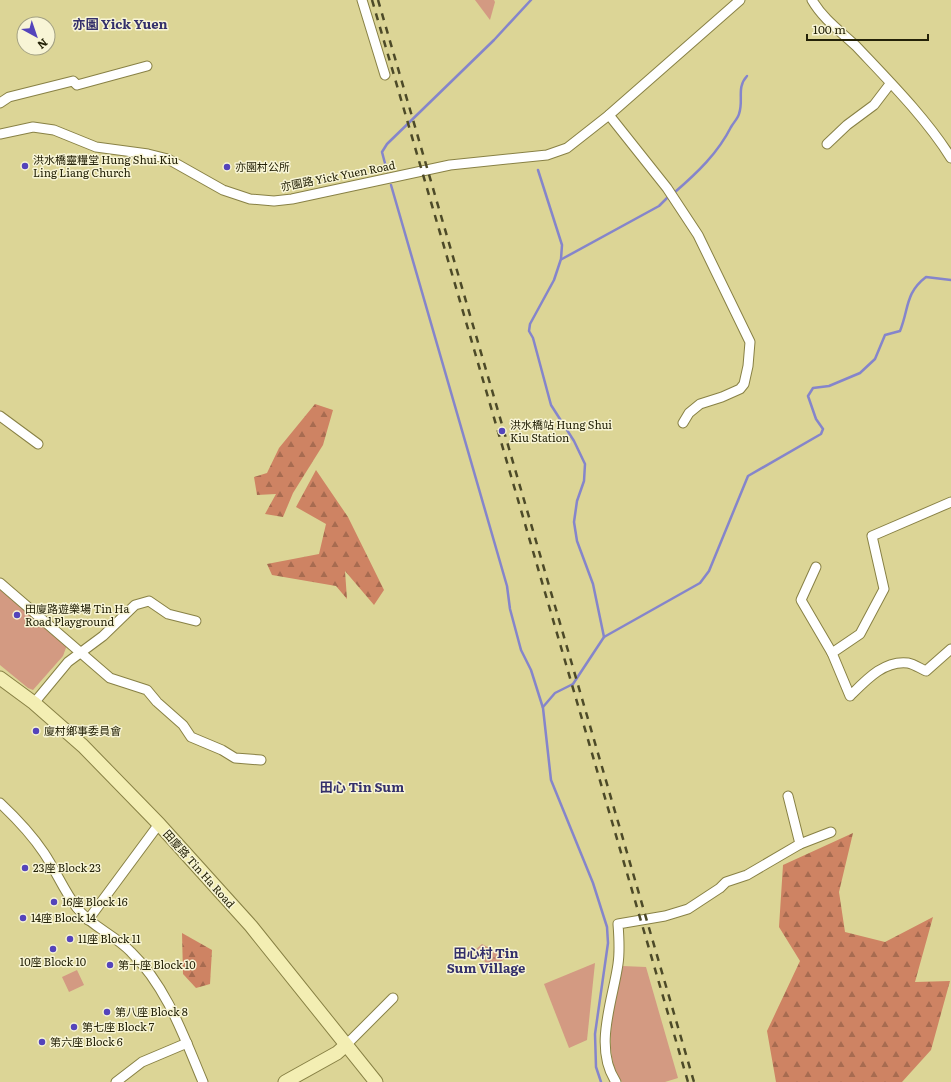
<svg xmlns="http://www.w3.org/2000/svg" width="951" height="1082" viewBox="0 0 951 1082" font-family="Literata,'Noto Sans SC',serif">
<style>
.green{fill:#d39a82}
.forest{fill:url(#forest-firs)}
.park{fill:url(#park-dots)}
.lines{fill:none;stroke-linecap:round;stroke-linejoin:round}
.stream{stroke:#8585cb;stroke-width:2.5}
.street-casing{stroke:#888145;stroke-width:11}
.secondary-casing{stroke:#888145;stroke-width:15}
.street{stroke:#fff;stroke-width:9}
.secondary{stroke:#f3eeb3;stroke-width:13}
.rail{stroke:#4d4a28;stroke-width:2.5;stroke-dasharray:7 7;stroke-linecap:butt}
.poi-dot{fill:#5444bb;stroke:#f8f5d6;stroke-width:1.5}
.labels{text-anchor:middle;stroke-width:3;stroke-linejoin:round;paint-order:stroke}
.poi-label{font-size:11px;fill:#242208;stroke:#f8f5d6;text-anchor:start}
.street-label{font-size:11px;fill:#242208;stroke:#f8f5d6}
.quarter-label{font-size:13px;font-weight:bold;fill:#34306b;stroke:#f8f5d6}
</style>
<defs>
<pattern id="forest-firs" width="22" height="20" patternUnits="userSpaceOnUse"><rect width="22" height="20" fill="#ce8363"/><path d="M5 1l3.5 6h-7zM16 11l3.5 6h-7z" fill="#a76b50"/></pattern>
<pattern id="park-dots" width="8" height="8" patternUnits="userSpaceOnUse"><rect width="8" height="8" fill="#d39a82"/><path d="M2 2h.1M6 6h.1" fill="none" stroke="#ab7d68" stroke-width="1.8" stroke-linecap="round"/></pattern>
</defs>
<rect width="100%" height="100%" fill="#dcd596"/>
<g class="green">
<path d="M475 0H494L495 2 490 20Z"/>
<path d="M0 586 67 645 63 656 33 690 28 688 0 665Z"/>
<path d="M595 963 587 1040 569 1048 544 984Z"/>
<path d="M622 966 646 967 678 1078 665 1082H622C600 1053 616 999 622 966Z"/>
<path d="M77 970 84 985 69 992 62 977Z"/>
</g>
<g class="forest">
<path d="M315 404 333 410 323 445 293 493 283 517 265 514 276 494 257 495 254 477 267 473 279 448Z"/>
<path d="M316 470 348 517 384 590 374 605 345 571 347 599 336 586 272 575 267 564 319 554 326 524 296 507Z"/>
<path d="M853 833 839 892 845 932 885 942 933 917 915 982 950 981 931 1050 902 1082H776L767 1031 800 961 779 927 783 865Z"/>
<path d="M182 933 212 950 210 984 196 988 183 974Z"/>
</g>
<path class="park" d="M482 944 499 953 511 954 491 969 475 950Z"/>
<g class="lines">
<g class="stream">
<path d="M538 170 562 245 561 259 554 280 530 324 529 331 533 338 551 405 574 441 585 464 584 481 577 501 574 522 577 541 593 584 604 637"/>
<path d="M387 171 382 152 387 144 494 40 531 0"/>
<path d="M391 185 507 586 510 609 521 650 531 670 543 708 551 780 593 883 607 927 608 943 595 1034 596 1067 601 1082"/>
<path d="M675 192C697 173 718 153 731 127 734 122 738 118 739 114 744 100 736 88 747 76"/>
<path d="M562 259 659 206 668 197"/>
<path d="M543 707 555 693 573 684 604 637 700 583 709 571 748 476 821 434 823 429 816 419 808 396 813 388 829 386 860 373 875 359 885 335 900 331C909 309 905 293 926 277L951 280"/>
</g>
<g class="street-casing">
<g id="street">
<path d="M362 0 385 75"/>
<path d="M812 0C823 19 840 31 856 46 888 80 926 118 951 158"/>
<path d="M0 103 9 97 73 81 77 85 147 66"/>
<path d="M609 115 667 188 698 235 750 342 748 366 744 384 740 389 722 397 700 404 689 413 683 423"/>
<path d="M0 134 33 127 54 130 96 147 148 154 168 159 223 190 250 199 274 201 292 199 450 165 547 155 567 148 609 115 740 0"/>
<path d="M827 144 847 125 874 105 890 84"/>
<path d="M0 416 38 444"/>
<path d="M951 502 872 536 884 589 860 634 832 653 850 696C866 680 884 660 908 663 914 664 921 669 926 671L951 649"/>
<path d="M816 567 801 600 832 653"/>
<path d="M0 583 110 678 147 690 157 702 183 725 191 737 222 750 235 758 261 760"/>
<path d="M34 703 68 662 103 636 135 605 149 601 168 614 196 621"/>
<path d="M0 803C16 818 32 835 44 853 56 871 64 891 77 908 92 927 115 935 131 952 167 987 184 1037 203 1082"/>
<path d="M800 844 831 832"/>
<path d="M88 920 159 824"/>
<path d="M346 1045 393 998"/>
<path d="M116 1082 142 1062 187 1043"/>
<path d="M616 1082C593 1048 613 1000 618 964 620 951 619 937 618 924L665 916 688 909 720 888 726 882 747 875 800 844 788 796"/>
</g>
</g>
<g class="secondary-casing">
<g id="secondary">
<path d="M0 678 34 703 83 746 159 824 251 926 376 1082"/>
<path d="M285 1082 337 1053 346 1045"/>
</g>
</g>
<use href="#street" class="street"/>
<use href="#secondary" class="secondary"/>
<g class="rail">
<path d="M372 0 688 1082"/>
<path d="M378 0 694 1082"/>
</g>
</g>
<g class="poi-dot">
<circle cx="25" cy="166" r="4"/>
<circle cx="227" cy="167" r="4"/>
<circle cx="502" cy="431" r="4"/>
<circle cx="17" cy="615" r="4"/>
<circle cx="36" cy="731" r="4"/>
<circle cx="25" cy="868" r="4"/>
<circle cx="54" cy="902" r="4"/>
<circle cx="23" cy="918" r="4"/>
<circle cx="70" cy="939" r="4"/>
<circle cx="53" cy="949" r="4"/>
<circle cx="110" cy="965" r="4"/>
<circle cx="107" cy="1012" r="4"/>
<circle cx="74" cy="1027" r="4"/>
<circle cx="42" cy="1042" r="4"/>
</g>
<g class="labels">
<g class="poi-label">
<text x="33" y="164">洪水橋靈糧堂 Hung Shui Kiu<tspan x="33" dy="13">Ling Liang Church</tspan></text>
<text x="235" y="171">亦園村公所</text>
<text x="510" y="429">洪水橋站 Hung Shui<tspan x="510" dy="13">Kiu Station</tspan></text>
<text x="25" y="613">田廈路遊樂場 Tin Ha<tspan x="25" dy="13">Road Playground</tspan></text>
<text x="44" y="735">廈村鄉事委員會</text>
<text x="33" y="872">23座 Block 23</text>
<text x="62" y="906">16座 Block 16</text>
<text x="31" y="922">14座 Block 14</text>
<text x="78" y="943">11座 Block 11</text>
<text x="53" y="966" text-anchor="middle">10座 Block 10</text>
<text x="118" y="969">第十座 Block 10</text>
<text x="115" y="1016">第八座 Block 8</text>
<text x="82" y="1031">第七座 Block 7</text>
<text x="50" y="1046">第六座 Block 6</text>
</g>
<g class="street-label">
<text transform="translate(338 176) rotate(-11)" y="4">亦園路 Yick Yuen Road</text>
<text transform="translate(199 869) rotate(48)" y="4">田廈路 Tin Ha Road</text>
</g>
<g class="quarter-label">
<text x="120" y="29">亦園 Yick Yuen</text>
<text x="362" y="792">田心 Tin Sum</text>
<text x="486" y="958">田心村 Tin<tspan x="486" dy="15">Sum Village</tspan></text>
</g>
</g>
<g transform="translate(36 36) rotate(140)"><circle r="19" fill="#f8f5d6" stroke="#a3a184"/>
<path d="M0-3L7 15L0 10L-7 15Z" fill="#5444bb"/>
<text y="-6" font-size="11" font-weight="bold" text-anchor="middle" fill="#242208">N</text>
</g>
<path d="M807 34v6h121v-6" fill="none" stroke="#242208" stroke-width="2"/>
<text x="813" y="34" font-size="12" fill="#242208" stroke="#f8f5d6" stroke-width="3" paint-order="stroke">100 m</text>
</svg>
